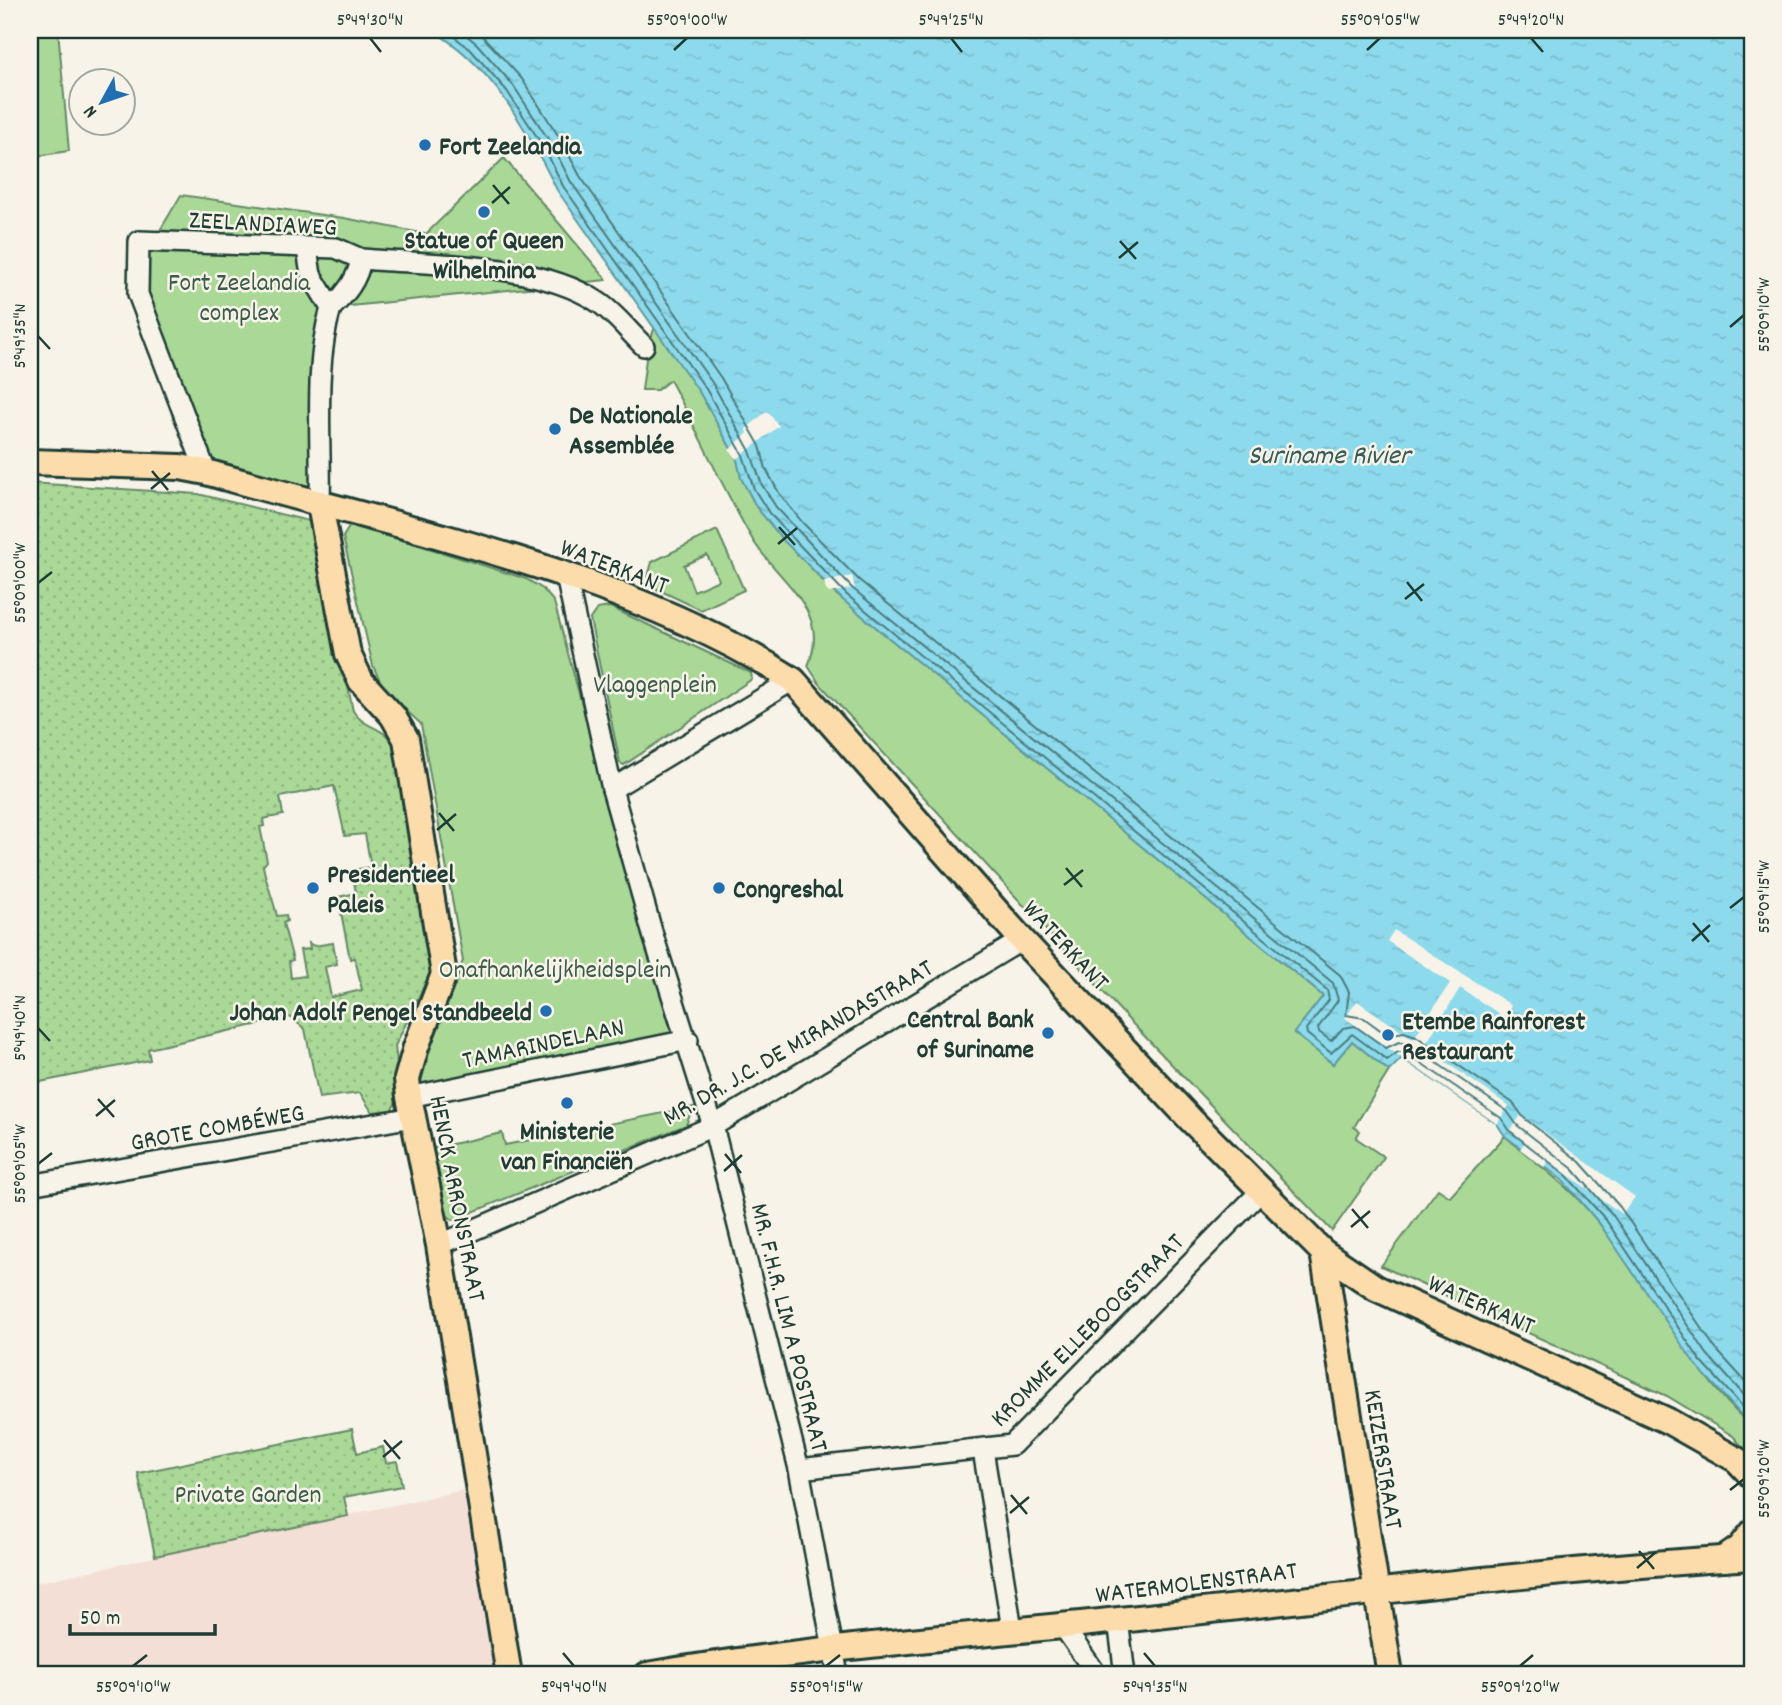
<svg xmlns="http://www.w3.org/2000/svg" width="1782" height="1705" viewBox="0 0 1782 1705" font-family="Dekko,sans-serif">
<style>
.built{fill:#f4dfd6}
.green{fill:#aad897;stroke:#648a66;stroke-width:2;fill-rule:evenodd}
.garden{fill:url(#garden-dots);stroke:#648a66;stroke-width:2;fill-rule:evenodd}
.water{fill:url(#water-ripples);stroke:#619ba2;stroke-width:2}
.pier{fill:#f7f3e8}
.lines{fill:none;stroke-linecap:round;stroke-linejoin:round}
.shore{stroke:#4b7c7e;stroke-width:2}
.minor-casing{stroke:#1f3d34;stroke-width:24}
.major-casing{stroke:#1f3d34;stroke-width:30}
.minor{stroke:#f7f3e8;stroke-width:19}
.major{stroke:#fddcac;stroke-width:24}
.ticks{fill:none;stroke:#1f3d34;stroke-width:2.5}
.poi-dot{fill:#1f6fb2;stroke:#f7f3e8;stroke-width:2.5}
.labels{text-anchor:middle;stroke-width:5;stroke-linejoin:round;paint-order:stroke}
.poi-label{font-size:26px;font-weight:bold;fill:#1f3d34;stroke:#f7f3e8;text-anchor:start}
.street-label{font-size:26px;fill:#1f3d34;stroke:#f7f3e8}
.park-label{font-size:26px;fill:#3b5c48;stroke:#f7f3e8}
.water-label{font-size:28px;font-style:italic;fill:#355c59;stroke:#f7f3e8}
.neatline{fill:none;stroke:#1f3d34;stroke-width:2.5}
.ticks-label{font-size:18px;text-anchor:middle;fill:#1f3d34}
</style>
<defs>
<pattern id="garden-dots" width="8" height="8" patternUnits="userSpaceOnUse" patternTransform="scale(1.75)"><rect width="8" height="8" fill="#aad897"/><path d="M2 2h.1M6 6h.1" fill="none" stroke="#92ba83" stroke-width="1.8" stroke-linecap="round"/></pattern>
<pattern id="water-ripples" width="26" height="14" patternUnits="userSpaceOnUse" patternTransform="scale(1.75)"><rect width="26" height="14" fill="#8ddaec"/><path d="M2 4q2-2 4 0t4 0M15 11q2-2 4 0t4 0" fill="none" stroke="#79bccb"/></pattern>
</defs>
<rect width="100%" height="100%" fill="#f7f3e8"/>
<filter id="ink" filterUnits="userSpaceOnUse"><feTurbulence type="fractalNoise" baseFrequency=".0143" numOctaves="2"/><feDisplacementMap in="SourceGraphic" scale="14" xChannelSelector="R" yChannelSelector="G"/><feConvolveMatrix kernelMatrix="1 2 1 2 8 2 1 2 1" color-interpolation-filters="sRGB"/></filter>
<g filter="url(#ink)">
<path class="built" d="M468 1489 498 1675H30V1584Z"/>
<g class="green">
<path d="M30 30H58L69 151 30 157Z"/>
<path d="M504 158 607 280 331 308 320 505 206 472 138 286 140 264 181 195 344 218 426 234Z"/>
<path d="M655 326 700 393 737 459 741 478 757 508 831 590 1323 996 1294 1033 1333 1064 1352 1041 1389 1071 1354 1127 1360 1131 1356 1138 1384 1157 1332 1231 1129 1020 819 683 808 666C815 649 817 633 809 615 797 588 770 567 754 542 723 490 699 433 670 380L657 390H642L647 351Z"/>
<path d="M359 526 526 579 543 589 554 602 673 1039 418 1088 424 1047 463 961 421 724 385 691 373 666 343 537 349 527Z"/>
<path d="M717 530 744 590 701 610 646 584 652 562ZM707 555 719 580 694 591 684 565Z"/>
<path d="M610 607 751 673 752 679 624 765 620 763 590 619 597 609Z"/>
<path d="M693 1107 686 1125 453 1220 439 1209 429 1149 502 1133 505 1145Z"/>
<path d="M1505 1136C1539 1166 1569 1185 1598 1222 1652 1290 1688 1368 1752 1427V1458L1733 1436 1667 1396 1381 1266 1438 1189 1450 1197Z"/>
</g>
<g class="garden">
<path d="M30 483 198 494 313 522 353 711C366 731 385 724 397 750L433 957 430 973 395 1046 401 1095 391 1110 372 1112 360 1093 319 1098 305 1029 290 1017 148 1049 150 1060 30 1084ZM334 786 345 836 365 834 371 867 352 870 356 893 338 897 350 959 355 958 362 990 331 997 325 967 337 964 333 943 314 946 309 943 310 949 300 950 305 976 291 978 289 961 293 960 283 923 287 921 286 915 277 916C273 898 266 883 263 866L267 861 260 827 264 826 263 819 283 815 280 797Z"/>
<path d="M352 1429 357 1453 383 1447 386 1463 397 1461 402 1486 344 1497 348 1516 155 1556 138 1473Z"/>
</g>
<path class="water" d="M431 30H1752V1427L1695 1364 1600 1224 1578 1198 1562 1180 1505 1136 1497 1124 1402 1058 1389 1071 1352 1041 1333 1064 1294 1033 1323 996 843 600 783 540 757 508 741 478 737 459 700 393 557 190C528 131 490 62 431 30Z"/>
<g class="pier">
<path d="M767 411 779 426 737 459 729 450 748 433 746 429Z"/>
<path d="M852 576 855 588 829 593 826 590 824 582Z"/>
<path d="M1394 930 1511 1005 1504 1017 1460 988 1424 1047 1509 1106 1497 1124 1345 1018 1357 1001 1413 1039 1450 983 1387 941Z"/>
<path d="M1521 1115 1635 1197 1622 1214 1549 1161 1544 1167 1520 1149 1525 1142 1510 1131Z"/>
</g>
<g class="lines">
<g class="shore">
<path d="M446 30 471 50 507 91 545 149 563 186 706 389 743 455 754 489 769 513 847 595 1327 990 1329 1000 1306 1029 1307 1034 1331 1053 1352 1034 1387 1060 1398 1052H1405L1501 1118 1510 1131 1566 1175 1583 1194 1606 1220 1700 1360 1752 1417"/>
<path d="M460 30 477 44 513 85 552 145 571 182 713 384 750 451 762 485 776 507 852 588 1333 983 1338 1000 1318 1028 1319 1032 1331 1041 1343 1028 1355 1026 1386 1048 1399 1042 1409 1044 1507 1111 1517 1125 1573 1169 1612 1214 1707 1354 1752 1404"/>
<path d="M477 30 522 79 561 140 580 176 721 378 760 446 766 469 779 493 802 522 859 580 1340 975 1349 992 1346 1015 1364 1018 1387 1035 1404 1032 1416 1036 1513 1103 1524 1118 1580 1162 1620 1207 1715 1348 1752 1389"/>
</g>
<g class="minor-casing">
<g id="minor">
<path d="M307 249 311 275 331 308C313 368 322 443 320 505"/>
<path d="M331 308C346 294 358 279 361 259"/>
<path d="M206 472 138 294 139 241 336 248 361 259C432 265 538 262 598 302 615 313 629 332 644 346"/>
<path d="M566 576 612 789 653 935 713 1126 799 1469 838 1675"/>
<path d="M612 789 793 680"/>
<path d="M409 1097 688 1040"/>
<path d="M30 1185 413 1117"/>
<path d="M439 1245 713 1126 1022 940"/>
<path d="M983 1450 1012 1629"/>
<path d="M799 1469 1012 1445 1261 1191"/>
<path d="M1118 1620 1125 1675"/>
<path d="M1063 1626 1097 1675"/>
</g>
</g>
<g class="major-casing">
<g id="major">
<path d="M30 462 180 467 206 472C399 528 622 571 793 680L1022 940 1191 1120 1323 1252 1376 1288 1668 1421 1737 1460 1752 1476"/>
<path d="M320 505 348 654 361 681 393 716 406 739 444 974 416 1047 407 1079 409 1097 439 1245 509 1675"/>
<path d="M1323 1252 1390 1675"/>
<path d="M1724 1559 1740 1548 1752 1533"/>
<path d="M647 1675C804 1648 961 1637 1119 1620 1330 1598 1540 1570 1752 1557"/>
</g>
</g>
<use href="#minor" class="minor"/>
<use href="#major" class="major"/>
</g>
</g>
<path class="ticks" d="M370 38 381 52M951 38 962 52M1531 38 1543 52M674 50 687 38M1367 50 1380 38M493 185 509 204M492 203 510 187M1120 241 1136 259M1119 258 1138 242M1730 327 1744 315M38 336 50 349M152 471 168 490M151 489 170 473M779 527 795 545M778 544 797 528M1407 582 1422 601M38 583 52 572M1405 599 1424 584M439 813 454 831M437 830 456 814M1066 868 1082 887M1064 885 1083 870M1730 908 1744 897M1693 923 1709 942M1692 941 1710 925M38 1028 50 1041M98 1099 114 1117M96 1116 115 1100M725 1154 741 1173M38 1164 52 1153M724 1171 742 1155M1352 1209 1368 1228M1351 1227 1370 1211M384 1440 400 1459M383 1457 402 1441M1730 1490 1744 1479M1011 1495 1027 1514M1010 1513 1029 1497M1639 1551 1654 1569M1637 1568 1656 1552M563 1653 574 1666M1144 1653 1155 1666M133 1666 147 1655M826 1666 840 1655M1520 1666 1533 1655"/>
<g class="poi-dot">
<circle cx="425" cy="145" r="7"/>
<circle cx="484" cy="212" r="7"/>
<circle cx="555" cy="429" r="7"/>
<circle cx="313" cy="888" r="7"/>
<circle cx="719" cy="888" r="7"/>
<circle cx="546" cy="1011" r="7"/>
<circle cx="1048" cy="1033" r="7"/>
<circle cx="1388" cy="1035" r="7"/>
<circle cx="567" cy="1103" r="7"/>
</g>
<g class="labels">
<g class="poi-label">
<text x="439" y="154">Fort Zeelandia</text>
<text x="484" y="248" text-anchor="middle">Statue of Queen<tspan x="484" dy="30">Wilhelmina</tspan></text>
<text x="569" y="423">De Nationale<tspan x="569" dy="30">Assemblée</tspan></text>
<text x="327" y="882">Presidentieel<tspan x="327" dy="30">Paleis</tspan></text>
<text x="733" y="897">Congreshal</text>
<text x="532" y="1020" text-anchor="end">Johan Adolf Pengel Standbeeld</text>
<text x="1034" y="1027" text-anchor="end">Central Bank<tspan x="1034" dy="30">of Suriname</tspan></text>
<text x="1402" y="1029">Etembe Rainforest<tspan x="1402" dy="30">Restaurant</tspan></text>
<text x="567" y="1139" text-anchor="middle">Ministerie<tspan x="567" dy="30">van Financiën</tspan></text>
</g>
<g class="street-label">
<text transform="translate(263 222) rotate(3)" y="9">ZEELANDIAWEG</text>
<text transform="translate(615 565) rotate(21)" y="9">WATERKANT</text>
<text transform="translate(1067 944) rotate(47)" y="9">WATERKANT</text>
<text transform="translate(797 1041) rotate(-30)" y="9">MR. DR. J.C. DE MIRANDASTRAAT</text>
<text transform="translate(543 1042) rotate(-12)" y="9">TAMARINDELAAN</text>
<text transform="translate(217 1126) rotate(-10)" y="9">GROTE COMBÉWEG</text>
<text transform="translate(459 1198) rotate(79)" y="9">HENCK ARRONSTRAAT</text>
<text transform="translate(1482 1303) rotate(24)" y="9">WATERKANT</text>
<text transform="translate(791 1327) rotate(76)" y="9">MR. F.H.R. LIM A POSTRAAT</text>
<text transform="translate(1086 1329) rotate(-45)" y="9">KROMME ELLEBOOGSTRAAT</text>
<text transform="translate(1385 1459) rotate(81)" y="9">KEIZERSTRAAT</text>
<text transform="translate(1196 1581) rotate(-7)" y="9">WATERMOLENSTRAAT</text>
</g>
<g class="park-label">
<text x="239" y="290">Fort Zeelandia<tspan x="239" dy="30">complex</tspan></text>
<text x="655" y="692">Vlaggenplein</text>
<text x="555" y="977">Onafhankelijkheidsplein</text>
<text x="248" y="1502">Private Garden</text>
</g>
<g class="water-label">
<text x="1329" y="463">Suriname Rivier</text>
</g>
</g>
<rect width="1782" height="1705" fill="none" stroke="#f7f3e8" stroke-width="77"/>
<g transform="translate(102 102) rotate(230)"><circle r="33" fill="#f7f3e8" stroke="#a1aaa0" stroke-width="2"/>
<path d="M0-5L12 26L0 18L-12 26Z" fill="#1f6fb2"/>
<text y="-10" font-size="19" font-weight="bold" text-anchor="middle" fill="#1f3d34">N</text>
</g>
<path d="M70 1624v10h145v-10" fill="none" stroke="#1f3d34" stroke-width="3.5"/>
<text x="80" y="1624" font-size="21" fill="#1f3d34" stroke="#f7f3e8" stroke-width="5" paint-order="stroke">50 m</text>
<rect x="38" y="38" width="1706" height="1628" class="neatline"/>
<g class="ticks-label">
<text x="370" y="25">5°49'30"N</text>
<text x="687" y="25">55°09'00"W</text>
<text x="951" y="25">5°49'25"N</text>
<text x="1380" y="25">55°09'05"W</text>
<text x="1531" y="25">5°49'20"N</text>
<text transform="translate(1763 315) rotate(-90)" y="6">55°09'10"W</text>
<text transform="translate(19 336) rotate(-90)" y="6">5°49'35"N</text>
<text transform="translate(19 583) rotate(-90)" y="6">55°09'00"W</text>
<text transform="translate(1763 897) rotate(-90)" y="6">55°09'15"W</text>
<text transform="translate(19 1028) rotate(-90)" y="6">5°49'40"N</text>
<text transform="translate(19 1164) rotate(-90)" y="6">55°09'05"W</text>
<text transform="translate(1763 1479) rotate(-90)" y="6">55°09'20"W</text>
<text x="133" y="1692">55°09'10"W</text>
<text x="574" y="1692">5°49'40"N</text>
<text x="826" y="1692">55°09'15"W</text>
<text x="1155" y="1692">5°49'35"N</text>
<text x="1520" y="1692">55°09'20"W</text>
</g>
</svg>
